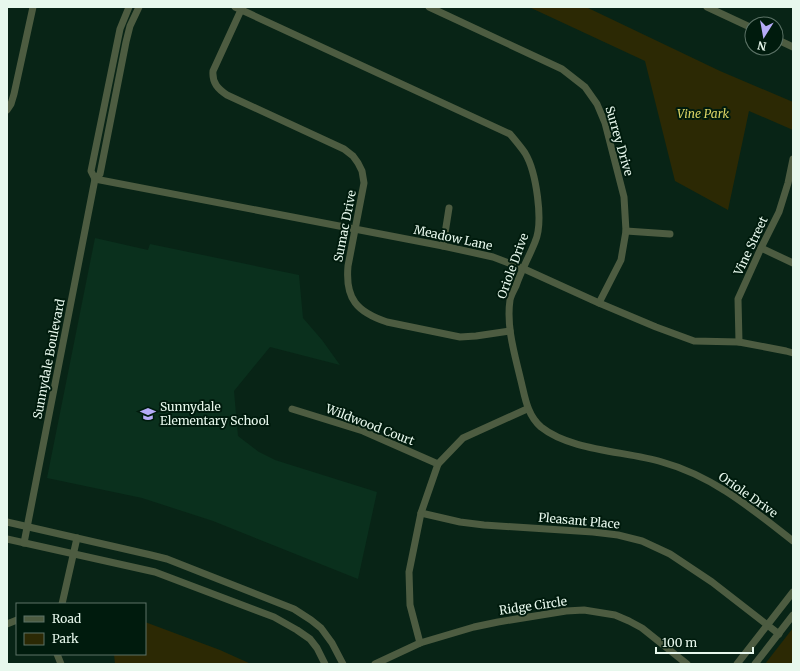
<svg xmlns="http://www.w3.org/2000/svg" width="800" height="671" viewBox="0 0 800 671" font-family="Merriweather,serif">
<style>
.built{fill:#0a301d}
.green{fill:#2c2904}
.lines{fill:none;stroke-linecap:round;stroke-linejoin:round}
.minor{stroke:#4d5c41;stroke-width:7}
.labels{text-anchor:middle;stroke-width:4;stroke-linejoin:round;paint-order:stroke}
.park-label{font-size:12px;font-style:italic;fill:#dad364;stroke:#001b0d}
.street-label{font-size:12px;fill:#e7f8ed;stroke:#001b0d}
.poi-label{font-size:12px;fill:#e7f8ed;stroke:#001b0d;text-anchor:start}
</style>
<rect width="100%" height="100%" fill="#082416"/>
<path class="built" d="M95 238 148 250 150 244 299 275 303 318 322 340 340 365 270 347 234 391 238 436 259 452 275 460 377 492 358 579 213 521 142 498 47 478Z"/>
<g class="green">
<path d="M529 7H586L720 71 793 102V130L749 111 728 210 675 181 645 61Z"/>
<path d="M145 622 220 650 251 664H115L114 654H145Z"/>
<path d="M793 628V664H765Z"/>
</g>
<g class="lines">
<g class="minor">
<path d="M235 7 510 134C515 140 521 147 525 153 536 171 544 222 535 242 529 257 521 271 516 286 514 290 511 295 510 300 506 327 515 355 521 381 525 397 527 415 541 427 571 451 625 451 662 462 713 476 752 509 793 541"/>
<path d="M429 7 562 69 585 87 597 104 605 123 624 197 626 231 621 260 599 303"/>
<path d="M707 7 752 28"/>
<path d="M241 10 213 71C212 83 218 89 227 95L344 149 353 156 358 163 362 171 364 183 348 266C345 299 357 312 387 322L460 337 476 336 510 331"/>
<path d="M776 39 793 47"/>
<path d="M7 110 11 104 14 94 33 7"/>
<path d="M95 179 443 246 493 257 522 268 599 303 656 327 694 341 739 342 786 351 793 353"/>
<path d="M95 179 91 171 120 29 129 7"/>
<path d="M626 231 670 234"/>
<path d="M443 246 449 208"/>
<path d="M761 248 793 263"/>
<path d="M739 342 738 299 761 248 779 212 788 183 793 159"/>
<path d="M292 409 363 431 438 464"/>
<path d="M421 513 460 522 484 525 593 532 618 535 642 541 670 554 712 582 779 634"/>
<path d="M7 522 151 555 167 559 294 609 311 620 321 628 332 643 343 664"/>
<path d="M7 539 155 572 274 617 297 630 310 639 317 648 325 664"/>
<path d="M24 543 95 179 100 174 126 42 130 26 139 7"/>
<path d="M62 604 77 538"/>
<path d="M7 624 17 620"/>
<path d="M420 643 410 605 409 572 421 513 438 464 463 438 527 409"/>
<path d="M57 654 61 664"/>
<path d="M375 664 420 643 474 627 498 622 566 611 584 610 615 615 629 621 642 628 687 664"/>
<path d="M737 664 793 592"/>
<path d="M755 664 793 615"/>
</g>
</g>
<defs>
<g id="school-bare" transform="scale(1.2)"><path d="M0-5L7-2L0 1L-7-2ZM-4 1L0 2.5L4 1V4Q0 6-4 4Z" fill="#b6acf8" stroke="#001b0d" stroke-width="2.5" paint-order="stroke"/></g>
</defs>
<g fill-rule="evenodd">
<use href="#school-bare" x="148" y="414"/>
</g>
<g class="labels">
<g class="park-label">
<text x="703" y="118">Vine Park</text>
</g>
<g class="street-label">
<text transform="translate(619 141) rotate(74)" y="4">Surrey Drive</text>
<text transform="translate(345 226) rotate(-79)" y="4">Sumac Drive</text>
<text transform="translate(453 238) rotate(12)" y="4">Meadow Lane</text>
<text transform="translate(751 246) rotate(-65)" y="4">Vine Street</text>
<text transform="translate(513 266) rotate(-70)" y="4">Oriole Drive</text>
<text transform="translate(49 359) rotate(-79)" y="4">Sunnydale Boulevard</text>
<text transform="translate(370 425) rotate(21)" y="4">Wildwood Court</text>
<text transform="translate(748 495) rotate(35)" y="4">Oriole Drive</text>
<text transform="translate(579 521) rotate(5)" y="4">Pleasant Place</text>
<text transform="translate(533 606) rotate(-8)" y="4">Ridge Circle</text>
</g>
<g class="poi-label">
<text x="160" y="411">Sunnydale<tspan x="160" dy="14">Elementary School</tspan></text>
</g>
</g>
<rect width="800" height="671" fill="none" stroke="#e7f8ed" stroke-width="16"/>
<rect x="16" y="603" width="130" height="52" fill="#001b0d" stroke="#5c7367"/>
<rect x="24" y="616" width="20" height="6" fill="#4d5c41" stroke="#5c7367"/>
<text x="52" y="623" font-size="12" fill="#e7f8ed">Road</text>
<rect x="24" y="633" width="20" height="12" fill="#2c2904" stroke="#5c7367"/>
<text x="52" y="643" font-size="12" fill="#e7f8ed">Park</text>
<g transform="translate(764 36) rotate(191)"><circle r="19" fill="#001b0d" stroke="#5c7367"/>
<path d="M0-3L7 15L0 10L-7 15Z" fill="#b6acf8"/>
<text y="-6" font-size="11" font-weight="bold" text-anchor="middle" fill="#e7f8ed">N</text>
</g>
<path d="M656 647v6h97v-6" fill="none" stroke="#e7f8ed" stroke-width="2"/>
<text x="662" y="647" font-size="12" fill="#e7f8ed" stroke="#001b0d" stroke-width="3" paint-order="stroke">100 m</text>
</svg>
